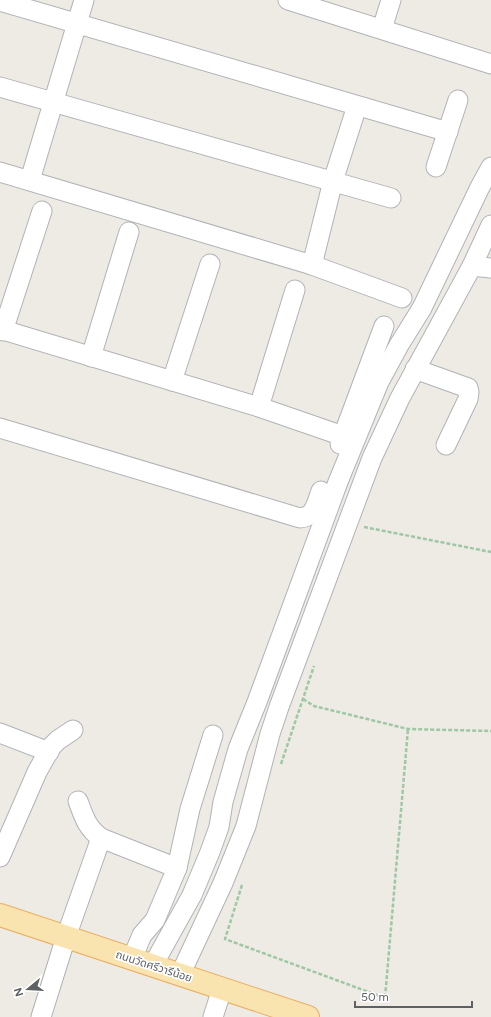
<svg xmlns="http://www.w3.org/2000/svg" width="491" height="1017" viewBox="0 0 491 1017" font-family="Figtree,'Noto Sans Thai',sans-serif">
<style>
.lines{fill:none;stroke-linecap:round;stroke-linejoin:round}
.minor-casing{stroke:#b0b3b6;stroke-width:21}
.major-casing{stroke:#e8b065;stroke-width:24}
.path{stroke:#9ec7a4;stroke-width:2.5;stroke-dasharray:4 2;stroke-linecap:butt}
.minor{stroke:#fff;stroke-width:19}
.major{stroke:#f9e3af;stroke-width:22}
.labels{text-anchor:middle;stroke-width:3.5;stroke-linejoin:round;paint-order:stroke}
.street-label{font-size:11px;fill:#5d6164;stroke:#fff}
</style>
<rect width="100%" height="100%" fill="#eeebe5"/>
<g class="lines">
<g class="minor-casing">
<g id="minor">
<path d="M288 0 491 64"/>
<path d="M0 1 448 132"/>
<path d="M382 29 391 0"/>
<path d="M0 87 391 198"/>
<path d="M436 167 458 100"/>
<path d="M0 172 312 265 402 298"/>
<path d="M30 180 84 0"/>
<path d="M312 265 333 181 357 106"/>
<path d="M472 266 491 225"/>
<path d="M0 329 259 407 343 436"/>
<path d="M3 331 42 211"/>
<path d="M91 357 129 232"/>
<path d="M415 369 468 388 469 392 468 399 446 445"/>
<path d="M172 381 210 264"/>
<path d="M259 407 295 290"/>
<path d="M0 428 300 518C315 517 316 504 321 491"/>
<path d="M340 444 384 326"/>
<path d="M0 733 49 752"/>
<path d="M78 801C84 817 87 828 101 838L177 868"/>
<path d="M0 857 37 772 51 747 58 740 73 730"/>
<path d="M132 959 142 935 155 920 177 868 190 809 213 735"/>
<path d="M153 965 192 895 210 852 219 827 223 802 238 749 257 702 338 482 379 382 399 345 422 308 480 187 491 167"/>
<path d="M180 975 223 883 246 826 270 734 279 707 372 458 400 398 472 266 491 268"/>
<path d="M41 1017 66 937 101 838"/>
<path d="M213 1017 222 989"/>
</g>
</g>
<g class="major-casing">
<path id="major" d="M0 915 308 1017"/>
</g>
<g class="path">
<path d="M364 527 491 552"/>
<path d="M303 699 314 706 408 729 491 731"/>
<path d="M281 764 314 666"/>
<path d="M242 885 225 939 385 998 408 729"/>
</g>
<use href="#minor" class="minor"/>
<use href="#major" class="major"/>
</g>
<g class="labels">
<g class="street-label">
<text transform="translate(154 966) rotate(18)" y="4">ถนนวัดศรีวารีน้อย</text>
</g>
</g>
<g transform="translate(28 989) rotate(252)" stroke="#ffffff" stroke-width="3" paint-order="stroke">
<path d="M0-3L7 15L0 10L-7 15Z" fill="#5d6164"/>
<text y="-6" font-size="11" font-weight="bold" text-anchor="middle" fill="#5d6164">N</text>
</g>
<path d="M355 1001v6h117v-6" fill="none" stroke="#5d6164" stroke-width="2"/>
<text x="361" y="1001" font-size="12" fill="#5d6164" stroke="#ffffff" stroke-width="3" paint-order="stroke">50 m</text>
</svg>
